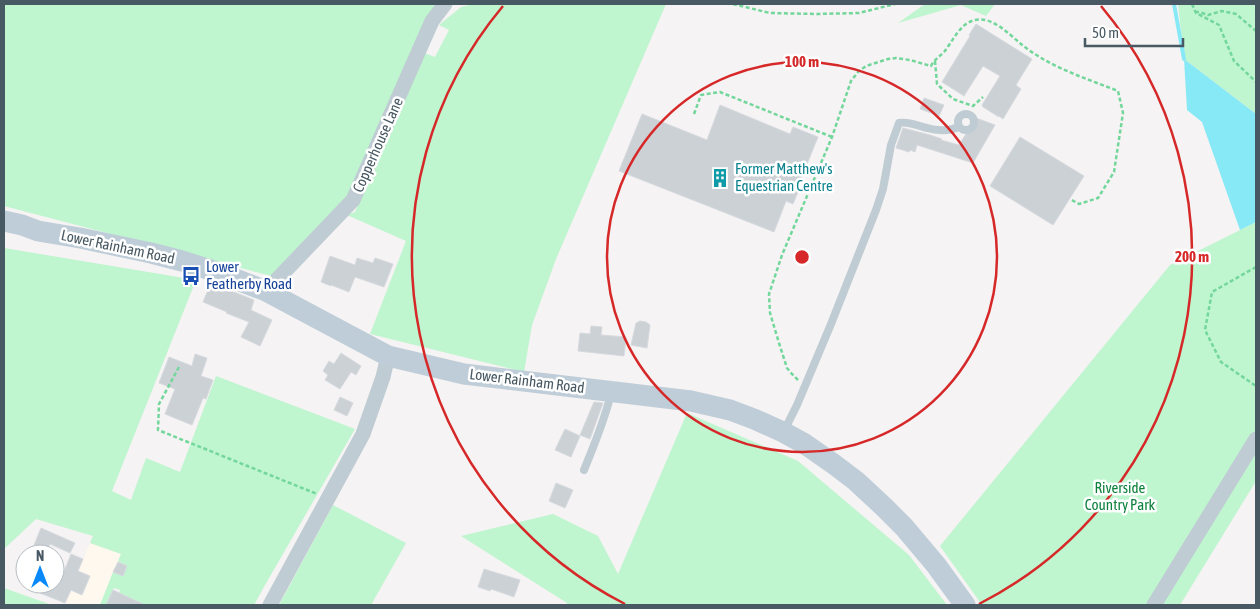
<svg xmlns="http://www.w3.org/2000/svg" width="1260" height="609" viewBox="0 0 1260 609" font-family="'Asap Condensed',sans-serif">
<style>
.commercial{fill:#fef8ee}
.green{fill:#bff5cf}
.water{fill:#88e9f6}
.lines{fill:none;stroke-linecap:round;stroke-linejoin:round}
.stream{stroke:#88e9f6;stroke-width:4}
.building{fill:#ccd1d5;stroke:#d6dadf}
.path{stroke:#73d79c;stroke-width:2.5;stroke-dasharray:4 2.5;stroke-linecap:butt}
.lane{stroke:#c0ccd3;stroke-width:8}
.street{stroke:#c0ccd3;stroke-width:15}
.secondary{stroke:#bfcdd8;stroke-width:21}
.ring{fill:none;stroke:#d62828;stroke-width:2.5}
.labels{text-anchor:middle;stroke-width:5;stroke-linejoin:round;paint-order:stroke}
.street-label{font-size:15px;fill:#485963;stroke:#fff}
.culture-label{font-size:15px;fill:#0d838f;stroke:#fff;text-anchor:start}
.transit-label{font-size:15px;fill:#164399;stroke:#fff;text-anchor:start}
.park-label{font-size:15px;fill:#0e823d;stroke:#fff}
.centre{fill:#d62828;stroke:#fff;stroke-width:2.5}
.ring-label{font-size:15px;text-anchor:middle;font-weight:bold;fill:#d62828;stroke:#fff;stroke-width:5;stroke-linejoin:round;paint-order:stroke}
</style>
<rect width="100%" height="100%" fill="#f5f3f3"/>
<path class="commercial" d="M90 543 121 554 100 605H64Z"/>
<g class="green">
<path d="M4 4H437L348 195 271 276 4 206Z"/>
<path d="M473 4H666L556 259 532 325 524 372 370 334 406 241 347 215 355 212 424 53 435 57 449 30 439 25 461 7Z"/>
<path d="M925 4H995L986 16 961 5 898 23Z"/>
<path d="M1178 4H1256V114L1184 59Z"/>
<path d="M1256 222V481L1180 605H982L940 546 1170 265Z"/>
<path d="M4 248 196 280 112 491 131 500 146 458 180 472 216 376 355 429 265 585 254 605H131L133 600 119 593 120 590 114 588 106 604 107 605H100L113 572 123 576 127 566 118 561 121 554 90 543 93 536 36 519 4 549Z"/>
<path d="M687 413 798 461 909 555 947 605H566L567 603 461 536 553 514 598 536 618 574Z"/>
<path d="M333 505 406 543 371 605H279Z"/>
<path d="M4 588 52 605H4Z"/>
</g>
<path class="water" d="M1184 59 1256 114V222L1240 230 1202 122 1187 110Z"/>
<g class="lines">
<path class="stream" d="M1174 4 1184 59"/>
</g>
<g class="building">
<path d="M976 24 1032 59 1016 85 1021 89 1003 119 999 116V117L983 107 982 105 1000 76 983 66 964 96 942 82 970 36 969 35Z"/>
<path d="M924 98 944 105 939 116 920 109Z"/>
<path d="M720 105 790 134 793 127 818 137 798 186 800 187 793 204 786 201 774 232 619 171 642 114 707 140Z"/>
<path d="M976 118 995 125 973 163 917 145 915 152 910 150 909 152 896 148 903 128 930 135 942 139 941 140 959 145Z"/>
<path d="M1020 137 1084 176 1053 225 990 186Z"/>
<path d="M330 256 355 265 357 258 373 263 375 258 393 264 384 287 355 277 349 292 331 285V286L321 282Z"/>
<path d="M211 283 254 300 251 310 272 320 260 346 241 337 249 322 226 313 227 312 203 302Z"/>
<path d="M640 321 646 322 650 325 647 348 631 345 636 323Z"/>
<path d="M591 326 602 327 601 335 626 337 624 356 578 351 580 333 590 334Z"/>
<path d="M341 353 361 366 356 375 351 372 340 389 325 380 328 375 323 371 329 361 334 364Z"/>
<path d="M195 354 207 358 201 376 213 380 206 399 203 398 192 425 165 414 175 389 159 383 169 357 192 366Z"/>
<path d="M340 397 353 403 347 416 334 410Z"/>
<path d="M594 402 603 403 590 439 580 435Z"/>
<path d="M565 429 580 436 571 457 555 450Z"/>
<path d="M556 483 573 490 565 508 549 501Z"/>
<path d="M41 528 75 543 70 553 50 544 46 554H42L32 550Z"/>
<path d="M71 554 83 559 78 571 90 576 82 595 71 590 65 603 40 593 44 584H59Z"/>
<path d="M118 562 127 566 123 576 113 572Z"/>
<path d="M484 569 520 580 514 597 491 589 490 591 478 587Z"/>
<path d="M113 590 145 605H106Z"/>
</g>
<g class="lines">
<g class="path">
<path d="M733 4 770 13 817 14 859 13 895 4"/>
<path d="M1192 4 1196 13 1219 25 1234 61 1256 82"/>
<path d="M1195 12H1199L1208 15 1222 11 1236 14 1256 31"/>
<path d="M935 61 937 84 953 99 973 106 983 97"/>
<path d="M694 114 701 95 720 92 832 137"/>
<path d="M1256 267 1212 292 1205 330 1221 362 1256 386"/>
<path d="M179 367 159 404 158 430 317 494"/>
<path d="M798 380 792 374 787 368 779 343 770 313 769 294 782 255 832 137 851 81 858 72 866 66 888 59 896 58 910 60 931 66C934 60 939 57 944 52 953 41 960 23 975 20 992 16 1009 34 1021 44 1049 67 1085 78 1118 91L1123 113 1114 172 1098 198 1079 204 1070 199"/>
</g>
<g class="lane">
<circle cx="966" cy="122" r="8"/>
<path d="M784 431 797 405 831 324 876 210 883 189 891 145 899 123C908 121 918 126 927 128 937 131 949 131 959 127"/>
<path d="M584 470C594 445 605 420 611 393"/>
</g>
<g class="street">
<path d="M266 291 353 200 432 21 445 4"/>
<path d="M270 605 363 434 383 377 388 356"/>
<path d="M1154 605 1256 439"/>
</g>
<path class="secondary" d="M4 221 22 225 38 231 80 238 151 253 182 261 217 272 266 291 388 356 464 374 691 401 730 410 754 419 783 432 805 444 835 465 856 481 884 507 904 527 936 565 965 605"/>
</g>
<g class="ring">
<circle cx="802" cy="257" r="195"/>
<path d="M625 604A390 390 0 0 1 503 6M1101 6A390 390 0 0 1 979 604"/>
</g>
<defs>
<g id="building-bare" transform="scale(1.5)"><path d="M-4-6H4V6H1V3H-1V6H-4ZM-2.5-4.3h1.7v1.8h-1.7ZM.8-4.3h1.7v1.8H.8ZM-2.5-1h1.7V.8h-1.7ZM.8-1h1.7V.8H.8Z" fill="#0f9aa8" stroke="#fff" stroke-width="2.5" paint-order="stroke"/></g>
<g id="bus-bare" transform="scale(1.5)"><path d="M-5-6H5V4H4V6H2V4H-2V6H-4V4H-5ZM-3.5-4V0h7V-4ZM-3.5 1.2v1.5H-2V1.2ZM2 1.2v1.5H3.5V1.2Z" fill="#1a4fb4" stroke="#fff" stroke-width="2.5" paint-order="stroke"/></g>
</defs>
<g fill-rule="evenodd">
<use href="#building-bare" x="720" y="178"/>
<use href="#bus-bare" x="191" y="276"/>
</g>
<g class="labels">
<g class="street-label">
<text transform="translate(378 145) rotate(-66)" y="5">Copperhouse Lane</text>
<text transform="translate(118 247) rotate(12)" y="5">Lower Rainham Road</text>
<text transform="translate(527 381) rotate(7)" y="5">Lower Rainham Road</text>
</g>
<g class="culture-label">
<text x="735" y="174">Former Matthew's<tspan x="735" dy="17">Equestrian Centre</tspan></text>
</g>
<g class="transit-label">
<text x="206" y="272">Lower<tspan x="206" dy="17">Featherby Road</tspan></text>
</g>
<g class="park-label">
<text x="1120" y="493">Riverside<tspan x="1120" dy="17">Country Park</tspan></text>
</g>
</g>
<circle cx="802" cy="257" r="8" class="centre"/>
<g class="ring-label">
<text x="802" y="67">100 m</text>
<text x="1192" y="262">200 m</text>
</g>
<rect width="1260" height="609" fill="none" stroke="#485963" stroke-width="10"/>
<g transform="translate(40 569)"><circle r="24" fill="#ffffff" stroke="#b6bdc1"/>
<path d="M0-4L9 19L0 12L-9 19Z" fill="#0989f9"/>
<text y="-8" font-size="14" font-weight="bold" text-anchor="middle" fill="#485963">N</text>
</g>
<path d="M1085 38v8h98v-8" fill="none" stroke="#485963" stroke-width="2.5"/>
<text x="1092" y="38" font-size="15" fill="#485963" stroke="#ffffff" stroke-width="4" paint-order="stroke">50 m</text>
</svg>
